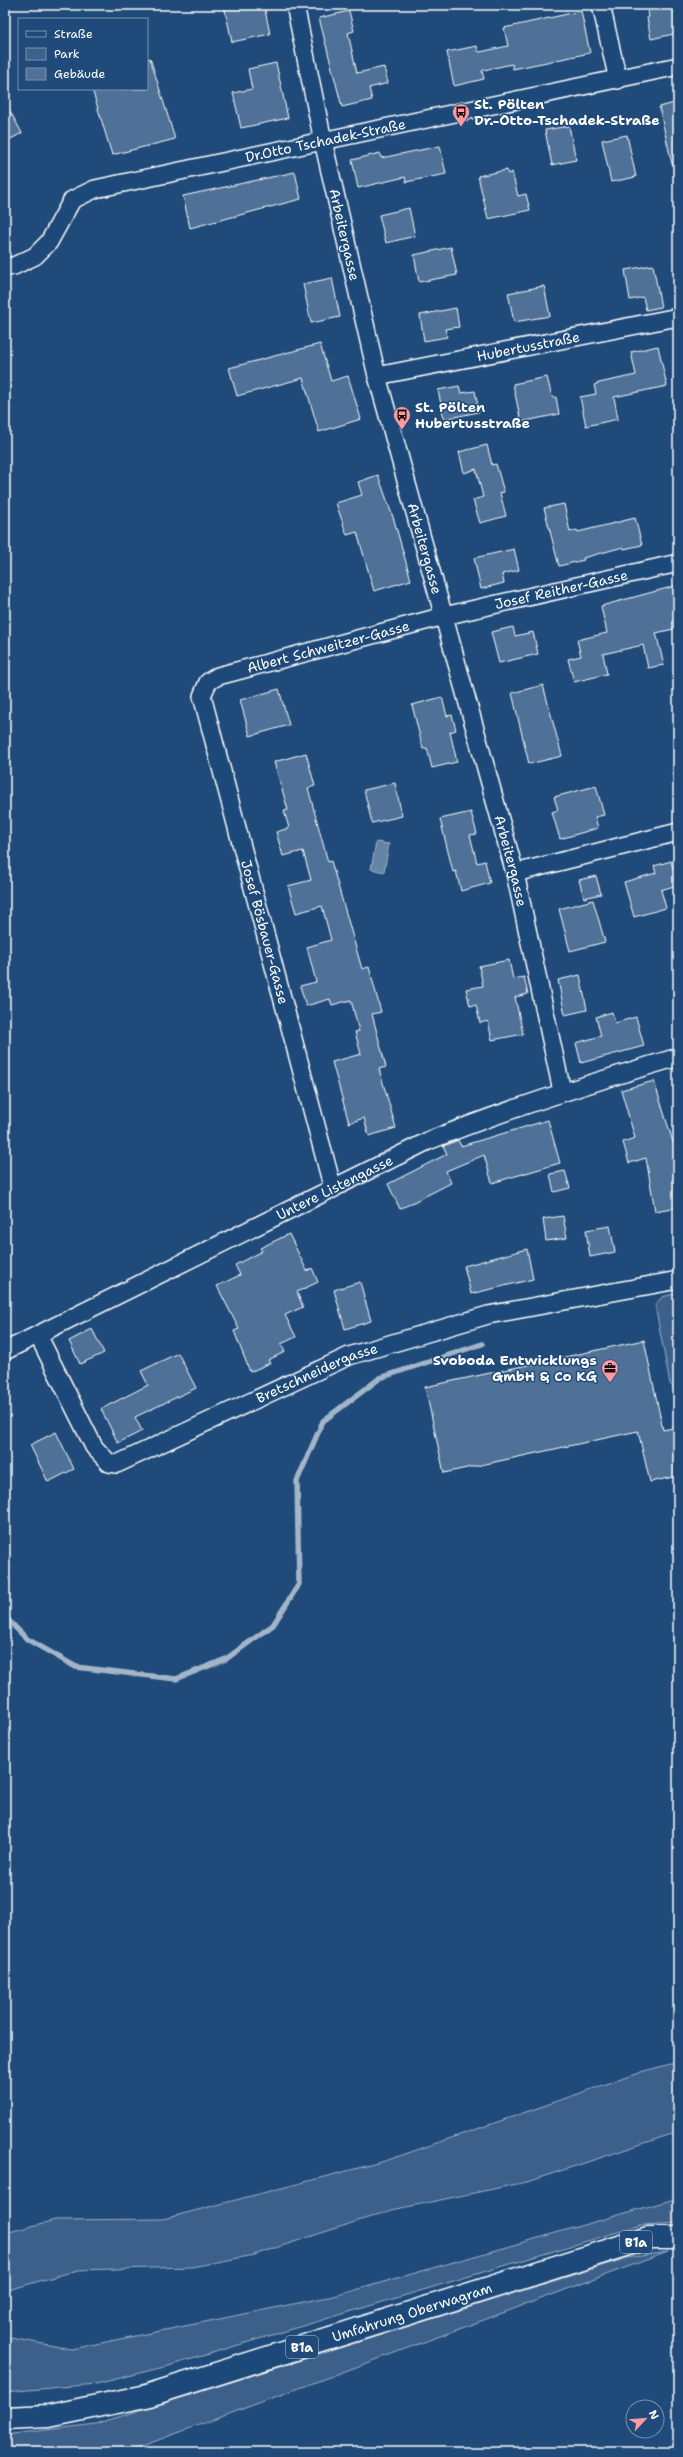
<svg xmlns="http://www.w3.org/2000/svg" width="683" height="2457" viewBox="0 0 683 2457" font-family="'Shantell Sans',sans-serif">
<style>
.green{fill:#3c618b;stroke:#9eb0c5}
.water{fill:#6583a4;stroke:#a3b5c8}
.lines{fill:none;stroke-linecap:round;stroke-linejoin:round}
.stream{stroke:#a3b5c8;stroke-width:5.5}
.building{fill:#507197;stroke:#fff}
.street-casing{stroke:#fff;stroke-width:20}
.primary-casing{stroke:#fff;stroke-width:25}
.street{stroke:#1f4a7a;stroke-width:17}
.primary{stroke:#1f4a7a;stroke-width:22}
.labels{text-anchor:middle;stroke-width:3;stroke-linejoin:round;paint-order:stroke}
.shield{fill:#1f4a7a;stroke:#bcc9d7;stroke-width:1}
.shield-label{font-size:13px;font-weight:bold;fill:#fff}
.poi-label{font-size:14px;font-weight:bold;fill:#fff;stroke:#1f4a7a;text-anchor:start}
.street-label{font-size:14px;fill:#fff;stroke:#1f4a7a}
</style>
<rect width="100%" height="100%" fill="#1f4a7a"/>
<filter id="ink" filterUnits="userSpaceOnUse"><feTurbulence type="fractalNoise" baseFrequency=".025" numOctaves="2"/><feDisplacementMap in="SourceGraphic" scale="8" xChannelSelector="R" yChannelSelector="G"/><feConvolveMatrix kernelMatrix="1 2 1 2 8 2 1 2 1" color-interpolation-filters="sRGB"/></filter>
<g filter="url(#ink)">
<g class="green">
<path d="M678 1293V1390H676L670 1384 655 1305 662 1297Z"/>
<path d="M678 2062V2132L527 2182 392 2210 254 2255 192 2267 78 2270 5 2291V2233L55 2220 163 2219 385 2161 644 2071Z"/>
<path d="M678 2198V2223L641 2225 165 2367 96 2384 5 2392V2337L71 2349 338 2295Z"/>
<path d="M668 2252 126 2452H5V2435L96 2424 627 2258Z"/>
</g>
<path class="water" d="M376 842 389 844 384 872 371 869Z"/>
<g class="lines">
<path class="stream" d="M5 1617 27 1639 76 1667 176 1679 226 1659 273 1625 299 1584 297 1481 323 1421 380 1378 482 1344"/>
</g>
<g class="building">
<path d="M224 5H264L270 34 232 42Z"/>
<path d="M647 5H674L678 33 651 39 647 18 649 17Z"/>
<path d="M349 11 354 31 348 33 357 73 384 67 388 83 369 88 372 100 342 107 319 18Z"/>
<path d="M581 11 590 53 513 69 512 64 484 70 482 71 484 79 454 86 447 52 477 46 478 51 480 52 508 46 504 28Z"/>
<path d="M150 58 175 139 112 155 92 89H147V59Z"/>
<path d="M276 63 288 118 241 128 233 93 252 89 248 69Z"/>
<path d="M5 102 22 133 5 142Z"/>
<path d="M678 102V163L672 164 659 107Z"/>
<path d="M569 126 576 160 552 165 545 130Z"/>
<path d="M627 135 636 177 611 182 602 140Z"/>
<path d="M440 146 446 174 406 182 405 177 358 188 352 160 380 153 381 158Z"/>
<path d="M507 170 508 174 512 172 518 196 526 194 530 210 488 219 478 176Z"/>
<path d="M295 172 301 199 190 228 183 196Z"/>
<path d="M409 208 415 236 386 243 379 215Z"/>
<path d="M451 247 457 275 419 282 414 255Z"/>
<path d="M653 265 661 307 646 310 643 297 630 300 625 270Z"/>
<path d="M332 278 340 317 311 323 303 284Z"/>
<path d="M544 286 550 316 514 322 508 293Z"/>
<path d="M456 308 459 327 445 329 447 337 424 341 420 315Z"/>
<path d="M320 344 331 381 348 376 361 419 319 432 303 378 237 396 229 368Z"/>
<path d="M658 346 667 386 614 397 618 419 586 426 580 397 596 394 594 385 599 383 636 375 631 352Z"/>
<path d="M547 377 552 397H556L559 414 521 422 513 384Z"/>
<path d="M459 386 461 393 475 391 479 412 444 419 438 390Z"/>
<path d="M487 445 492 465 496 464 504 492 500 493 506 516 480 523 473 500 483 497 476 469 464 473 459 452Z"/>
<path d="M378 475 394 520 411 580 374 591 357 532 347 535 336 503 362 495 358 482Z"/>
<path d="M564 504 570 532 577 530 578 532 635 518 642 545 624 549 623 547 583 558 584 560 559 566 544 508Z"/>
<path d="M514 549 519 570 502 574 504 583 481 589 474 558Z"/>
<path d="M675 586 678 601V628L656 633 664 665 648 668 643 645 603 654 607 674 574 682 568 659 581 656 577 640 607 633 601 606Z"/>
<path d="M513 627 515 636 533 632 538 654 499 663 491 632Z"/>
<path d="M543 685 562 756 529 764 512 693Z"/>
<path d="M279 689 289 725 250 736 240 700Z"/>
<path d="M442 697 447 716 452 715 456 730 450 732 457 762 432 768 427 748 423 749 412 705Z"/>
<path d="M306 753 315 786 308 788 328 862 331 861 362 969 369 967 381 1012 372 1014 386 1067 379 1069 396 1128 369 1136 364 1118 349 1123 332 1062 361 1054 355 1032 359 1031 351 1000 332 1005 330 999 306 1006 300 986 316 982 307 947 331 940 322 906 296 913 288 886 311 880 303 851 283 856 276 832 289 828 284 811 288 810 274 762Z"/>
<path d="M395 783 402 816 372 823 364 790Z"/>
<path d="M596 786 604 815 595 817 598 828 560 839 552 812 558 810 554 797Z"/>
<path d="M471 812 477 834 470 835 477 863 485 861 490 883 461 891 456 871 453 872 440 819Z"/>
<path d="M671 861 677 885 661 890 666 908 634 917 624 882 656 873 654 866Z"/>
<path d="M596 876 601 894 584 898 579 880Z"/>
<path d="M593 900 605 942 570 951 559 909Z"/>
<path d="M509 960 513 979 524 977 528 994 515 997 523 1034 492 1040 488 1021 480 1023 476 1005 470 1006 466 989 483 986 479 966Z"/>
<path d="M580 975 587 1010 565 1015 558 980Z"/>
<path d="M612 1012 615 1023 636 1017 644 1046 581 1063 576 1043 601 1036 596 1017Z"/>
<path d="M654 1081 678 1158V1207L655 1211 646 1158 629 1163 623 1142 635 1138 621 1090Z"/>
<path d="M548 1120 560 1163 492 1183 484 1155 446 1171 451 1183 400 1209 388 1184 447 1154 443 1146 449 1144 458 1140 461 1146Z"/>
<path d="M565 1171 570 1188 554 1192 550 1174Z"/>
<path d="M563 1216 567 1238 546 1241 543 1219Z"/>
<path d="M610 1226 615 1252 590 1257 586 1230Z"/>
<path d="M289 1234 307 1271 312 1268 318 1282 297 1292 303 1307 285 1315 296 1337 281 1344 285 1352 268 1360 270 1363 250 1372 234 1331 239 1329 217 1286 240 1275 235 1265 262 1251 260 1248Z"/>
<path d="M527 1249 533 1279 471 1294 464 1266Z"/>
<path d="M360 1282 371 1321 345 1329 334 1290Z"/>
<path d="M92 1329 104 1353 80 1364 69 1341Z"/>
<path d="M644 1340 663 1430 678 1427V1476L650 1482 638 1431 444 1473 425 1387Z"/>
<path d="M178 1353 196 1388 135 1417 142 1431 118 1443 101 1409 148 1385 141 1371Z"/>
<path d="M56 1432 74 1469 48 1482 30 1445Z"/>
</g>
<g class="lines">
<g class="street-casing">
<g id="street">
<path id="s1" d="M295 5 323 141 377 376 515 873 562 1091"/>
<path d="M601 5 618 80"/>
<path id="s2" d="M5 267 14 266 35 256 49 242 72 200 95 189 678 66"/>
<path id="s3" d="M377 376 678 317"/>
<path d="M515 873 678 832"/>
<path id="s4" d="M333 1189 202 696 208 682 218 676 444 616 678 563"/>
<path id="s5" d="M38 1335 94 1447 109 1463 117 1464 349 1356 488 1315 678 1280"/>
<path id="s6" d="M5 1351 428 1141C510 1108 593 1082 678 1057"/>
</g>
</g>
<g class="primary-casing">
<g id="primary">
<path id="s7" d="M5 2418 49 2416 146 2396 648 2238H678"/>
</g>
</g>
<use href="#street" class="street"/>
<use href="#primary" class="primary"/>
</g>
</g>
<defs>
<g id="bus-pin" transform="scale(0.9)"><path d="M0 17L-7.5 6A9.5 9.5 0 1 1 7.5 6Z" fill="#ff9aa2" stroke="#1f4a7a"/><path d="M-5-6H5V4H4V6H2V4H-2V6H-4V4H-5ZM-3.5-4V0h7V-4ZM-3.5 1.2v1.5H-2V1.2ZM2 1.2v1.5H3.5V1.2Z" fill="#111"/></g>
<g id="office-pin" transform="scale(0.9)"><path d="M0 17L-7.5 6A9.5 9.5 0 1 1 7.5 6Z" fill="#ff9aa2" stroke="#1f4a7a"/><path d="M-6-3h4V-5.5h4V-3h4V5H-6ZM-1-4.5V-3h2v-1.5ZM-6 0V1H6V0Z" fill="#111"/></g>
</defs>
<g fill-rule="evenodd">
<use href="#bus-pin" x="461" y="112"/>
<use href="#bus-pin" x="402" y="415"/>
<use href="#office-pin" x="610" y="1368"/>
</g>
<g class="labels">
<g class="shield">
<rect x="620" y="2231" width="32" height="22" rx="3"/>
<rect x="286" y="2336" width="32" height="22" rx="3"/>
</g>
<g class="shield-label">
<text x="636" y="2247">B1a</text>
<text x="302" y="2352">B1a</text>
</g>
<g class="poi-label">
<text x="474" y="109">St. Pölten<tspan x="474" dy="16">Dr.-Otto-Tschadek-Straße</tspan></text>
<text x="415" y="412">St. Pölten<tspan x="415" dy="16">Hubertusstraße</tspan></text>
<text x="597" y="1365" text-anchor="end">Svoboda Entwicklungs<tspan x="597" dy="16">GmbH &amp; Co KG</tspan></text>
</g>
<g class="street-label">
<text dy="5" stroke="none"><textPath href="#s2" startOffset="361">Dr.Otto Tschadek-Straße</textPath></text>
<text dy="5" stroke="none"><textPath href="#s1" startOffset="235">Arbeitergasse</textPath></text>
<text dy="5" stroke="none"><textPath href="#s3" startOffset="154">Hubertusstraße</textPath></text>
<text dy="5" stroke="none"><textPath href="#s1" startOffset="559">Arbeitergasse</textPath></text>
<text dy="5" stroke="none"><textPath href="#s4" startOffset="891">Josef Reither-Gasse</textPath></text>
<text dy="5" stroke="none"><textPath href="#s4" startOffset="651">Albert Schweitzer-Gasse</textPath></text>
<text dy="5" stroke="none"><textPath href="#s1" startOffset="883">Arbeitergasse</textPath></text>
<text transform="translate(265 932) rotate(75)" y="5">Josef Bösbauer-Gasse</text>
<text dy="5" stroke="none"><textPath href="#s6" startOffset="368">Untere Listengasse</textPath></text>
<text dy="5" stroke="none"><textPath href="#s5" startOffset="375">Bretschneidergasse</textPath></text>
<text dy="5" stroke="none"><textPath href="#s7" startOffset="422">Umfahrung Oberwagram</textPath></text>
</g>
</g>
<rect width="683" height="2457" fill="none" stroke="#1f4a7a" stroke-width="20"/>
<rect x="10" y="10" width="663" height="2437" fill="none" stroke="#fff" stroke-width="1.5" filter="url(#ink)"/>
<rect x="18" y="18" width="130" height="72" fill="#1f4a7a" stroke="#7992af"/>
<rect x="26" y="31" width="20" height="6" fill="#1f4a7a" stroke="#7992af"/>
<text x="54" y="38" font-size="12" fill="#ffffff">Straße</text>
<rect x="26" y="48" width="20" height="12" fill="#3c618b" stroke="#7992af"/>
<text x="54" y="58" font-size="12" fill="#ffffff">Park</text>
<rect x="26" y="68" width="20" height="12" fill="#507197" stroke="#7992af"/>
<text x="54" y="78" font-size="12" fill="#ffffff">Gebäude</text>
<g transform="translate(645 2419) rotate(64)"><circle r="19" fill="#1f4a7a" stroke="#7992af"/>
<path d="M0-3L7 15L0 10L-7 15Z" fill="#ff9aa2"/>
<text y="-6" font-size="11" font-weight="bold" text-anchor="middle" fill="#ffffff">N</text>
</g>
</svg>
